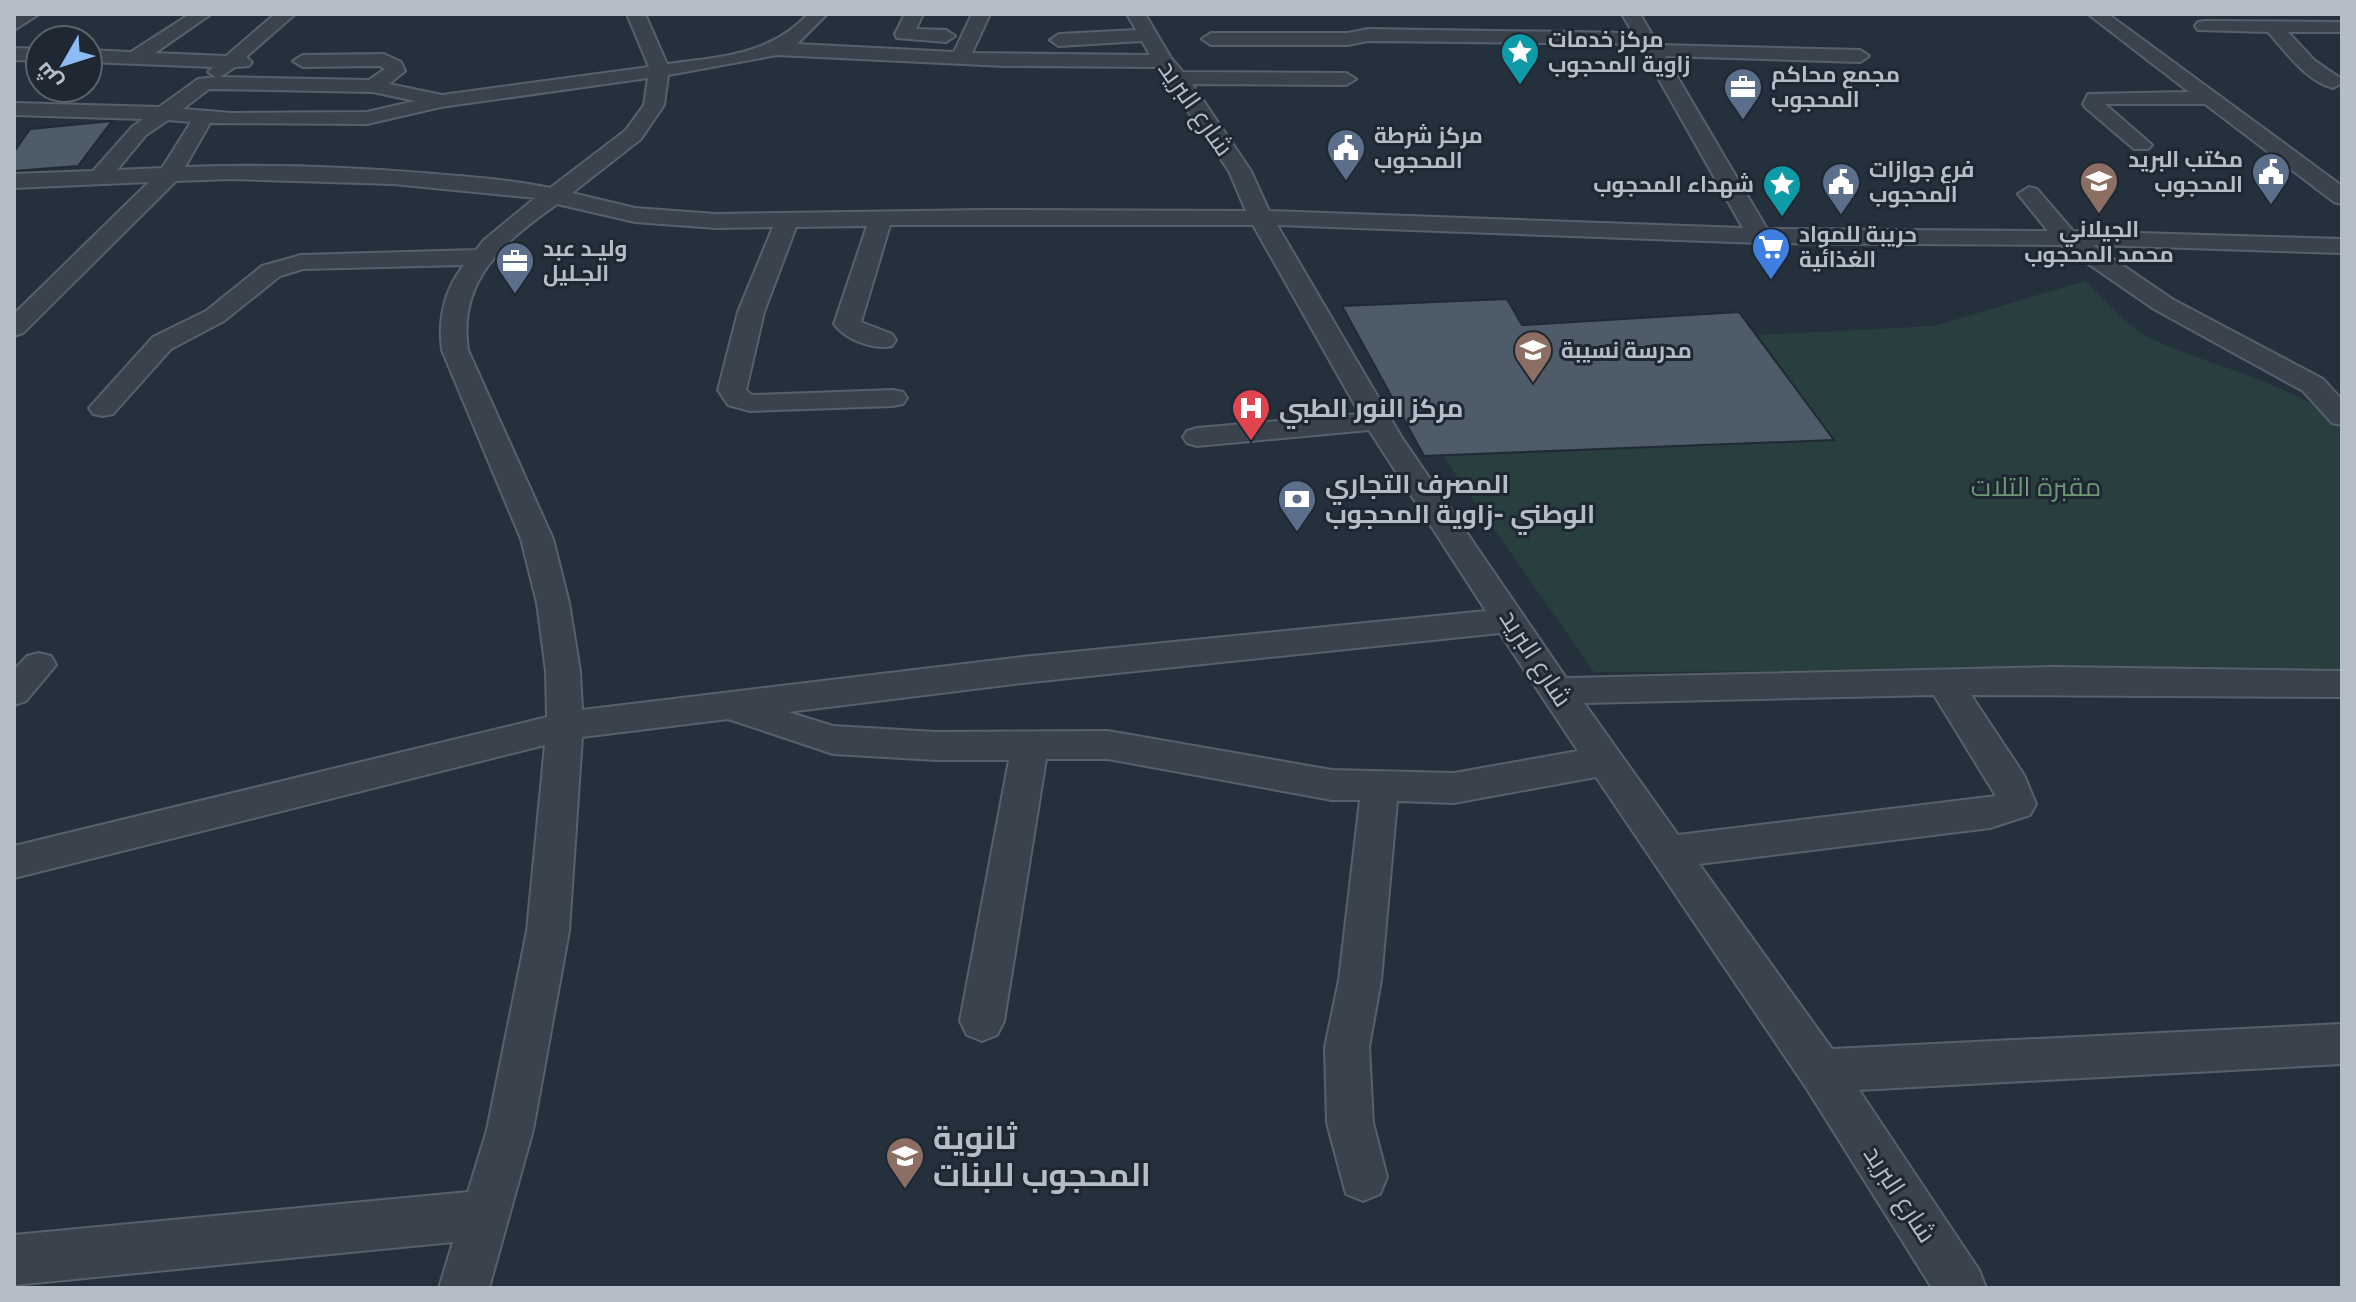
<svg xmlns="http://www.w3.org/2000/svg" width="2356" height="1302" viewBox="0 0 2356 1302" font-family="Raleway,Cairo,sans-serif">
<style>
.green{fill:#283e3f}
.building{fill:#4e5b68;stroke:#202934;stroke-width:2}
.lines{fill:none;stroke-linecap:round;stroke-linejoin:round}
.minor-casing{stroke:#57606b;stroke-width:4}
.minor{fill:#39424d;fill-rule:evenodd}
.labels{text-anchor:middle;stroke-width:6;stroke-linejoin:round;paint-order:stroke}
.far-poi-label{font-size:22px;font-weight:bold;fill:#b5bdc8;stroke:#1e2732;text-anchor:start}
.street-label{font-size:26px;fill:#b5bdc8;stroke:#1e2732}
.poi-label{font-size:26px;font-weight:bold;fill:#b5bdc8;stroke:#1e2732;text-anchor:start}
.park-label{font-size:26px;fill:#6c9874;stroke:#1e2732}
.near-poi-label{font-size:32px;font-weight:bold;fill:#b5bdc8;stroke:#1e2732;text-anchor:start}
</style>
<rect width="100%" height="100%" fill="#25303d"/>
<path class="green" d="M2085 281C2104 299 2126 326 2150 338 2194 361 2319 391 2342 429V669L1594 672 1442 455 1833 440 1758 335 1934 326Z"/>
<g class="building">
<path d="M112 121 78 166 14 171V152L30 129Z"/>
<path d="M1507 299 1522 325 1739 312 1834 440 1424 456 1342 306Z"/>
</g>
<g class="lines">
<g class="minor-casing">
<g id="minor">
<path d="M18 14H39L14 30V17Z"/>
<path d="M190 14H211L155 53 226 56 275 14H295L246 57 252 62 249 66 235 67 220 77 369 80 385 69 380 66 303 67 293 61 303 55 384 54 401 62 405 71 389 84 442 95 649 67 627 14H645L667 64C721 57 770 55 808 14H827L797 44 954 52 972 14H990L972 53 1150 55 1142 41 1059 46 1050 40 1059 34 1136 30 1127 14H1145L1171 58 1183 72 1346 73 1356 79 1346 85 1192 84 1251 171 1269 211 1743 228 1639 44 1368 41 1348 45H1211L1202 39 1211 33H1348L1368 29 1633 33 1622 14H1640L1658 45 1860 50 1869 56 1860 62 1665 56 1767 229 2048 231 2018 194 2029 187 2037 189 2073 231 2342 239V253L2093 245 2172 299 2323 379 2342 400V425L2332 423 2303 391 2154 309 2061 245 1759 243 1277 225 1402 438 1566 678 2054 667 2342 671V697L1971 695 2024 775 2036 804 2030 815 1990 828 1699 864 1832 1049 2342 1024V1064L1859 1090 1979 1270 1986 1288H1932L1805 1086 1596 777 1454 803 1397 801 1381 980 1369 1047 1373 1123 1387 1177 1380 1194 1363 1201 1346 1194 1327 1123 1325 1047 1339 980 1360 800H1332L1108 759H1046L1004 1021 997 1035 982 1041 967 1035 960 1021 1009 760H936L833 754 728 719 582 737 569 931 533 1130 489 1288H439L453 1242 14 1285V1235L468 1192 487 1130 527 931 545 745 14 878V846L547 717 546 671 537 603 521 539 442 350C438 319 444 290 464 265L303 269 280 276 224 321 171 349 113 414 103 416 93 414 89 408 153 337 206 311 262 266 301 255 476 250 484 240 535 198 393 184 231 179 176 181 23 333 14 336V314L149 182 14 188V174L93 171 132 127 143 119 14 115V103L159 107 198 79 216 77 208 72 213 67 88 62V50L131 52ZM777 55 1004 66 1158 67 1229 171 1246 211 986 210 716 214 635 208 572 193 641 139 664 105 668 75ZM648 78 644 105 626 130 550 188C512 180 473 177 435 174 352 167 268 164 185 167L210 123 367 124 441 107ZM209 89 373 92 415 101 367 112 232 113 183 109ZM168 120 191 122 162 168 117 170 146 135ZM557 204 635 222 716 228 773 227 738 312 718 390 728 405 750 411 893 406 903 404 907 398 903 392 893 390 752 395 746 390 764 312 796 227 867 226 834 324C846 340 873 350 892 346L896 340 892 334 861 322 890 225H1253L1360 414 1197 428 1187 431 1183 437 1187 443 1197 446 1369 430 1486 611 1022 657 582 710 580 671 569 603 553 539 468 350C457 280 505 241 557 204ZM1500 633 1578 751 1454 773 1332 770 1108 731 936 732 833 726 788 712 1022 683ZM1934 695 1996 796 1678 835 1584 703Z"/>
<path d="M905 14H923L916 29 946 30 955 36 946 42 897 38 895 34Z"/>
<path d="M2088 14H2108L2342 186V204L2334 202 2205 104H2105L2152 145 2148 149H2134L2086 108 2083 104 2088 94 2189 92Z"/>
<path d="M2204 21 2342 22V32H2288L2315 61 2340 78 2342 83 2333 88C2306 81 2286 52 2268 32L2198 30 2195 26 2198 22Z"/>
<path d="M14 48 40 49V61L14 60Z"/>
<path d="M39 653 51 656 56 665 26 701 14 705V670L27 656Z"/>
</g>
</g>
<use href="#minor" class="minor"/>
</g>
<defs>
<g id="sight-pin" transform="scale(2)"><path d="M0 17L-7.5 6A9.5 9.5 0 1 1 7.5 6Z" fill="#0f9aa8" stroke="#1e2732"/><path d="M0-6L1.8-2.2L6-1.7L2.9 1.2L3.7 5.4L0 3.3L-3.7 5.4L-2.9 1.2L-6-1.7L-1.8-2.2Z" fill="#fff"/></g>
<g id="office-pin" transform="scale(2)"><path d="M0 17L-7.5 6A9.5 9.5 0 1 1 7.5 6Z" fill="#5c6f8a" stroke="#1e2732"/><path d="M-6-3h4V-5.5h4V-3h4V5H-6ZM-1-4.5V-3h2v-1.5ZM-6 0V1H6V0Z" fill="#fff"/></g>
<g id="civic-pin" transform="scale(2)"><path d="M0 17L-7.5 6A9.5 9.5 0 1 1 7.5 6Z" fill="#5c6f8a" stroke="#1e2732"/><path d="M-.6-6.5H3V-4.5H.6V-3L4-1V1h2V6H-6V1h2V-1L-.6-3ZM-1.2 2.5V6h2.4V2.5Z" fill="#fff"/></g>
<g id="school-pin" transform="scale(2)"><path d="M0 17L-7.5 6A9.5 9.5 0 1 1 7.5 6Z" fill="#8d6e63" stroke="#1e2732"/><path d="M0-5L7-2L0 1L-7-2ZM-4 1L0 2.5L4 1V4Q0 6-4 4Z" fill="#fff"/></g>
<g id="supermarket-pin" transform="scale(2)"><path d="M0 17L-7.5 6A9.5 9.5 0 1 1 7.5 6Z" fill="#3f7fe0" stroke="#1e2732"/><path d="M-6-5.5h2.5l.6 2H6L4.5 2H-2.5L-4.4-4H-6ZM-1.5 3.2a1.3 1.3 0 1 0 .1 0ZM3 3.2a1.3 1.3 0 1 0 .1 0Z" fill="#fff"/></g>
<g id="hospital-pin" transform="scale(2)"><path d="M0 17L-7.5 6A9.5 9.5 0 1 1 7.5 6Z" fill="#e0444e" stroke="#1e2732"/><path d="M-5-5h3v3.5h4V-5h3V5h-3V1.5h-4V5h-3Z" fill="#fff"/></g>
<g id="bank-pin" transform="scale(2)"><path d="M0 17L-7.5 6A9.5 9.5 0 1 1 7.5 6Z" fill="#5c6f8a" stroke="#1e2732"/><path d="M-6-4H6V4H-6ZM0-2.3a2.3 2.3 0 1 0 0 4.6a2.3 2.3 0 1 0 0-4.6Z" fill="#fff"/></g>
</defs>
<g fill-rule="evenodd">
<use href="#sight-pin" x="1520" y="52"/>
<use href="#office-pin" x="1743" y="87"/>
<use href="#civic-pin" x="1346" y="148"/>
<use href="#civic-pin" x="2271" y="172"/>
<use href="#school-pin" x="2099" y="181"/>
<use href="#civic-pin" x="1841" y="182"/>
<use href="#sight-pin" x="1782" y="184"/>
<use href="#supermarket-pin" x="1771" y="247"/>
<use href="#office-pin" x="515" y="261"/>
<use href="#school-pin" x="1533" y="350"/>
<use href="#hospital-pin" x="1251" y="408"/>
<use href="#bank-pin" x="1297" y="499"/>
<use href="#school-pin" x="905" y="1156"/>
</g>
<g class="labels">
<g class="far-poi-label">
<text x="1548" y="47">مركز خدمات<tspan x="1548" dy="25">زاوية المحجوب</tspan></text>
<text x="1771" y="82">مجمع محاكم<tspan x="1771" dy="25">المحجوب</tspan></text>
<text x="1374" y="143">مركز شرطة<tspan x="1374" dy="25">المحجوب</tspan></text>
<text x="2243" y="167" text-anchor="end">مكتب البريد<tspan x="2243" dy="25">المحجوب</tspan></text>
<text x="1869" y="177">فرع جوازات<tspan x="1869" dy="25">المحجوب</tspan></text>
<text x="1754" y="192" text-anchor="end">شهداء المحجوب</text>
<text x="2099" y="237" text-anchor="middle">الجيلاني<tspan x="2099" dy="25">محمد المحجوب</tspan></text>
<text x="1799" y="242">حريبة للمواد<tspan x="1799" dy="25">الغذائية</tspan></text>
<text x="543" y="256">وليـد عبد<tspan x="543" dy="25">الجـليل</tspan></text>
<text x="1561" y="358">مدرسة نسيبة</text>
</g>
<g class="street-label">
<text transform="translate(1196 108) rotate(55)" y="9">شارع البريد</text>
<text transform="translate(1536 658) rotate(57)" y="9">شارع البريد</text>
<text transform="translate(1900 1194) rotate(57)" y="9">شارع البريد</text>
</g>
<g class="poi-label">
<text x="1279" y="417">مركز النور الطبي</text>
<text x="1325" y="493">المصرف التجاري<tspan x="1325" dy="30">الوطني -زاوية المحجوب</tspan></text>
</g>
<g class="park-label">
<text x="2036" y="496">مقبرة التلات</text>
</g>
<g class="near-poi-label">
<text x="933" y="1149">ثانوية<tspan x="933" dy="37">المحجوب للبنات</tspan></text>
</g>
</g>
<rect width="2356" height="1302" fill="none" stroke="#b5bdc8" stroke-width="32"/>
<g transform="translate(64 64) rotate(231)"><circle r="38" fill="#1e2732" stroke="#5a636e" stroke-width="2"/>
<path d="M0-6L14 30L0 20L-14 30Z" fill="#8dbbf4"/>
<text y="-12" font-size="22" font-weight="bold" text-anchor="middle" fill="#b5bdc8">ش</text>
</g>
</svg>
